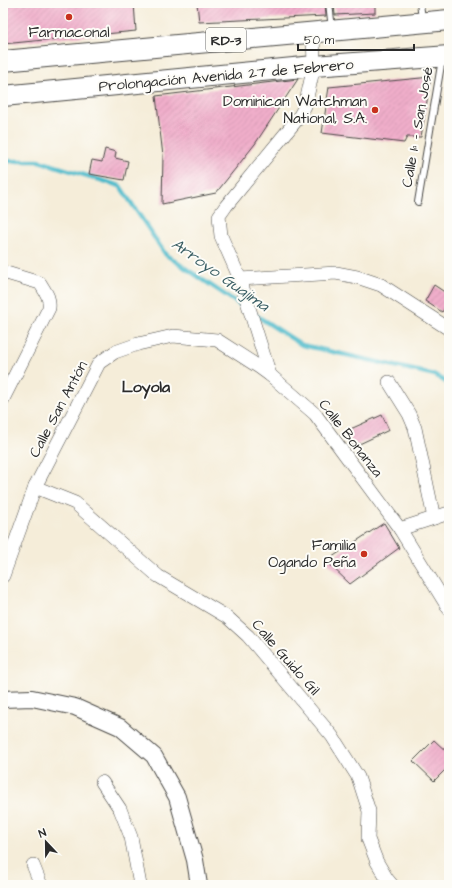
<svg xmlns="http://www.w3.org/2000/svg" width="452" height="888" viewBox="0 0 452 888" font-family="'Architects Daughter',sans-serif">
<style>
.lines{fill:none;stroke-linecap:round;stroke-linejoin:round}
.stream{stroke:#4fbbcb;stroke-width:4.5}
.building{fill:url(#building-hatch)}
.service-casing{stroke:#494845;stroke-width:8}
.minor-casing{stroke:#494845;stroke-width:14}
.tertiary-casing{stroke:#494845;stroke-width:18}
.primary-casing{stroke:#494845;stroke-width:22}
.service{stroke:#fff;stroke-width:6}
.minor{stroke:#fff;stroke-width:13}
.tertiary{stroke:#fff;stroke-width:16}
.primary{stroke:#fff;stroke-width:20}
.poi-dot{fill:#c8321e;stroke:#fdfcf7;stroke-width:1.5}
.labels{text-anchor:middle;stroke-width:4;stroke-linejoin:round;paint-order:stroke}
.shield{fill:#fdfcf7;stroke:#6a6a68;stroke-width:1}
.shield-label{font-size:14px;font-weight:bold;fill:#2b2b2b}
.poi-label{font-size:15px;fill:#2b2b2b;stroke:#fdfcf7;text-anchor:end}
.street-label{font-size:15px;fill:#2b2b2b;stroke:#fdfcf7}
.water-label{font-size:16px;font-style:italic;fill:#385d63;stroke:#fdfcf7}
.neighbourhood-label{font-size:16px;font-weight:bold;fill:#2b2b2b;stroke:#fdfcf7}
</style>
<defs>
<pattern id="building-hatch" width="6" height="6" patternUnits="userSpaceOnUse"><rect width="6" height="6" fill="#f0aeca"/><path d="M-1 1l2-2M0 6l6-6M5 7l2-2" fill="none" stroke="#ce96ae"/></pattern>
</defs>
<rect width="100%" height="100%" fill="#fdfcf7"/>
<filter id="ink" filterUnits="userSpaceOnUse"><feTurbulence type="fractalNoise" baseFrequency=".025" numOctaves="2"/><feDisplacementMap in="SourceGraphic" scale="8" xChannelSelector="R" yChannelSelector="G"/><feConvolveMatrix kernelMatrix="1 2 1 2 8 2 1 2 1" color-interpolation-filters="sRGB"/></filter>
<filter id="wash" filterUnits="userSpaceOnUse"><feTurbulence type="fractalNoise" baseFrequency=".012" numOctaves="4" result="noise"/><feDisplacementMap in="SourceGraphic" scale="16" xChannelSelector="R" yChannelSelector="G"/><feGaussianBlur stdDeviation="0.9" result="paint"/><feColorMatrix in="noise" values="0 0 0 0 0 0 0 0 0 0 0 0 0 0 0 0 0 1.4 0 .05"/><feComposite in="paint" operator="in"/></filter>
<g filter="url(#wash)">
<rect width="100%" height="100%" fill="#f5edd9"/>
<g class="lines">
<g class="stream">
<path d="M3 161H39L120 186 166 255 246 309"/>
<path d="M254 314 302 345 435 375 449 384"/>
</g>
</g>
<g id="blocks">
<g class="building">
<path d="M3 3H134L136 31 3 44Z"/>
<path d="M197 3H325L326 16 199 22Z"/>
<path d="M334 3H375V13L335 15Z"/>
<path d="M431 77 421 137H407L404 143 322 133 329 87Z"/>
<path d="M298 79 255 144 216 193 162 204 163 156 156 96Z"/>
<path d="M105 149 116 152 115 158 128 161 124 180 89 174 92 160 102 162Z"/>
<path d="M434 285 449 295V302L442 312 425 301Z"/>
<path d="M382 415 389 430 353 447 346 431Z"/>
<path d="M384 523 399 548 350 584 326 561Z"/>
<path d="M434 740 449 754V766L434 781 413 761Z"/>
</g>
</g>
</g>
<g filter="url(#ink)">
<use href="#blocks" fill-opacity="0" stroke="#494845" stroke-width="1"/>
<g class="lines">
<g class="service-casing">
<g id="service">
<path d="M329 3 332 29"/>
<path d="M420 3 422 19"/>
<path d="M418 202 442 59"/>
</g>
</g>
<g class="minor-casing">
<g id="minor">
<path d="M3 272 40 283C46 293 50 297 49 308L3 399"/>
<path d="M240 279 336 273 357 277 381 285 449 329"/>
<path d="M270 375 240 279 221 236 219 216 226 206 299 117 305 106 314 66 313 32"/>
<path d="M389 382 409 414 415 428 434 518"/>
<path d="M35 487 75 503 158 576 227 617 248 636 332 736 358 777 369 811 368 839 377 862 387 879 392 885"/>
<path d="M400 529 449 513"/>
<path d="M3 576 35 487 99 363 115 352 138 344 173 336 217 340 259 367 270 375 315 414 400 529 449 609"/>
<path d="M102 782 120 809 131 837 140 885"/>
<path d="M33 865 41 885"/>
</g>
</g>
<g class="tertiary-casing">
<path id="tertiary" d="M3 699 32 698 75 707 120 727 154 756 177 797 195 860 199 885"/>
</g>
<g class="primary-casing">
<g id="primary">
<path d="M3 61 449 20"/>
<path d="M3 96 314 66 449 56"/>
</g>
</g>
<use href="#service" class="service"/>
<use href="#minor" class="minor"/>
<use href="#tertiary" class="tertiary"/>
<use href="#primary" class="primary"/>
</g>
</g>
<g class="poi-dot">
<circle cx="69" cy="17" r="4"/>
<circle cx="375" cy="110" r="4"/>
<circle cx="364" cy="554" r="4"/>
</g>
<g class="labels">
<rect class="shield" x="206" y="28" width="40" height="24" rx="3"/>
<g class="shield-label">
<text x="226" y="45">RD-3</text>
</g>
<g class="poi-label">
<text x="69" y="37" text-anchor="middle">Farmaconal</text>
<text x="367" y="106">Dominican Watchman<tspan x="367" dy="17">National, S.A.</tspan></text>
<text x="356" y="550">Familia<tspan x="356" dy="17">Ogando Peña</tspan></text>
</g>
<g class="street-label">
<text transform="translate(226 75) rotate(-5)" y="5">Prolongación Avenida 27 de Febrero</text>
<text transform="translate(417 127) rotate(-80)" y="5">Calle 1ª - San José</text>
<text transform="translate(58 409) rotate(-62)" y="5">Calle San Antón</text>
<text transform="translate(351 438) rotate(52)" y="5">Calle Bonanza</text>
<text transform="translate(286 657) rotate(49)" y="5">Calle Guido Gil</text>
</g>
<g class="water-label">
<text transform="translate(221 274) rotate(35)" y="6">Arroyo Guajima</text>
</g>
<g class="neighbourhood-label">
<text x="146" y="392">Loyola</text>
</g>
</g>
<rect width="452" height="888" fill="none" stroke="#fdfcf7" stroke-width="16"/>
<g transform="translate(46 842) rotate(338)" stroke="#fdfcf7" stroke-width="3" paint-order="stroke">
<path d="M0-3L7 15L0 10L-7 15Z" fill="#2b2b2b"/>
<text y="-6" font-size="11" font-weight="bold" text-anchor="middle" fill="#2b2b2b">N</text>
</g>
<path d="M298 44v6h116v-6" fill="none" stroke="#2b2b2b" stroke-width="2"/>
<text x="304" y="44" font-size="12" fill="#2b2b2b" stroke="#fdfcf7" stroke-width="3" paint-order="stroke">50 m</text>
</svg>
